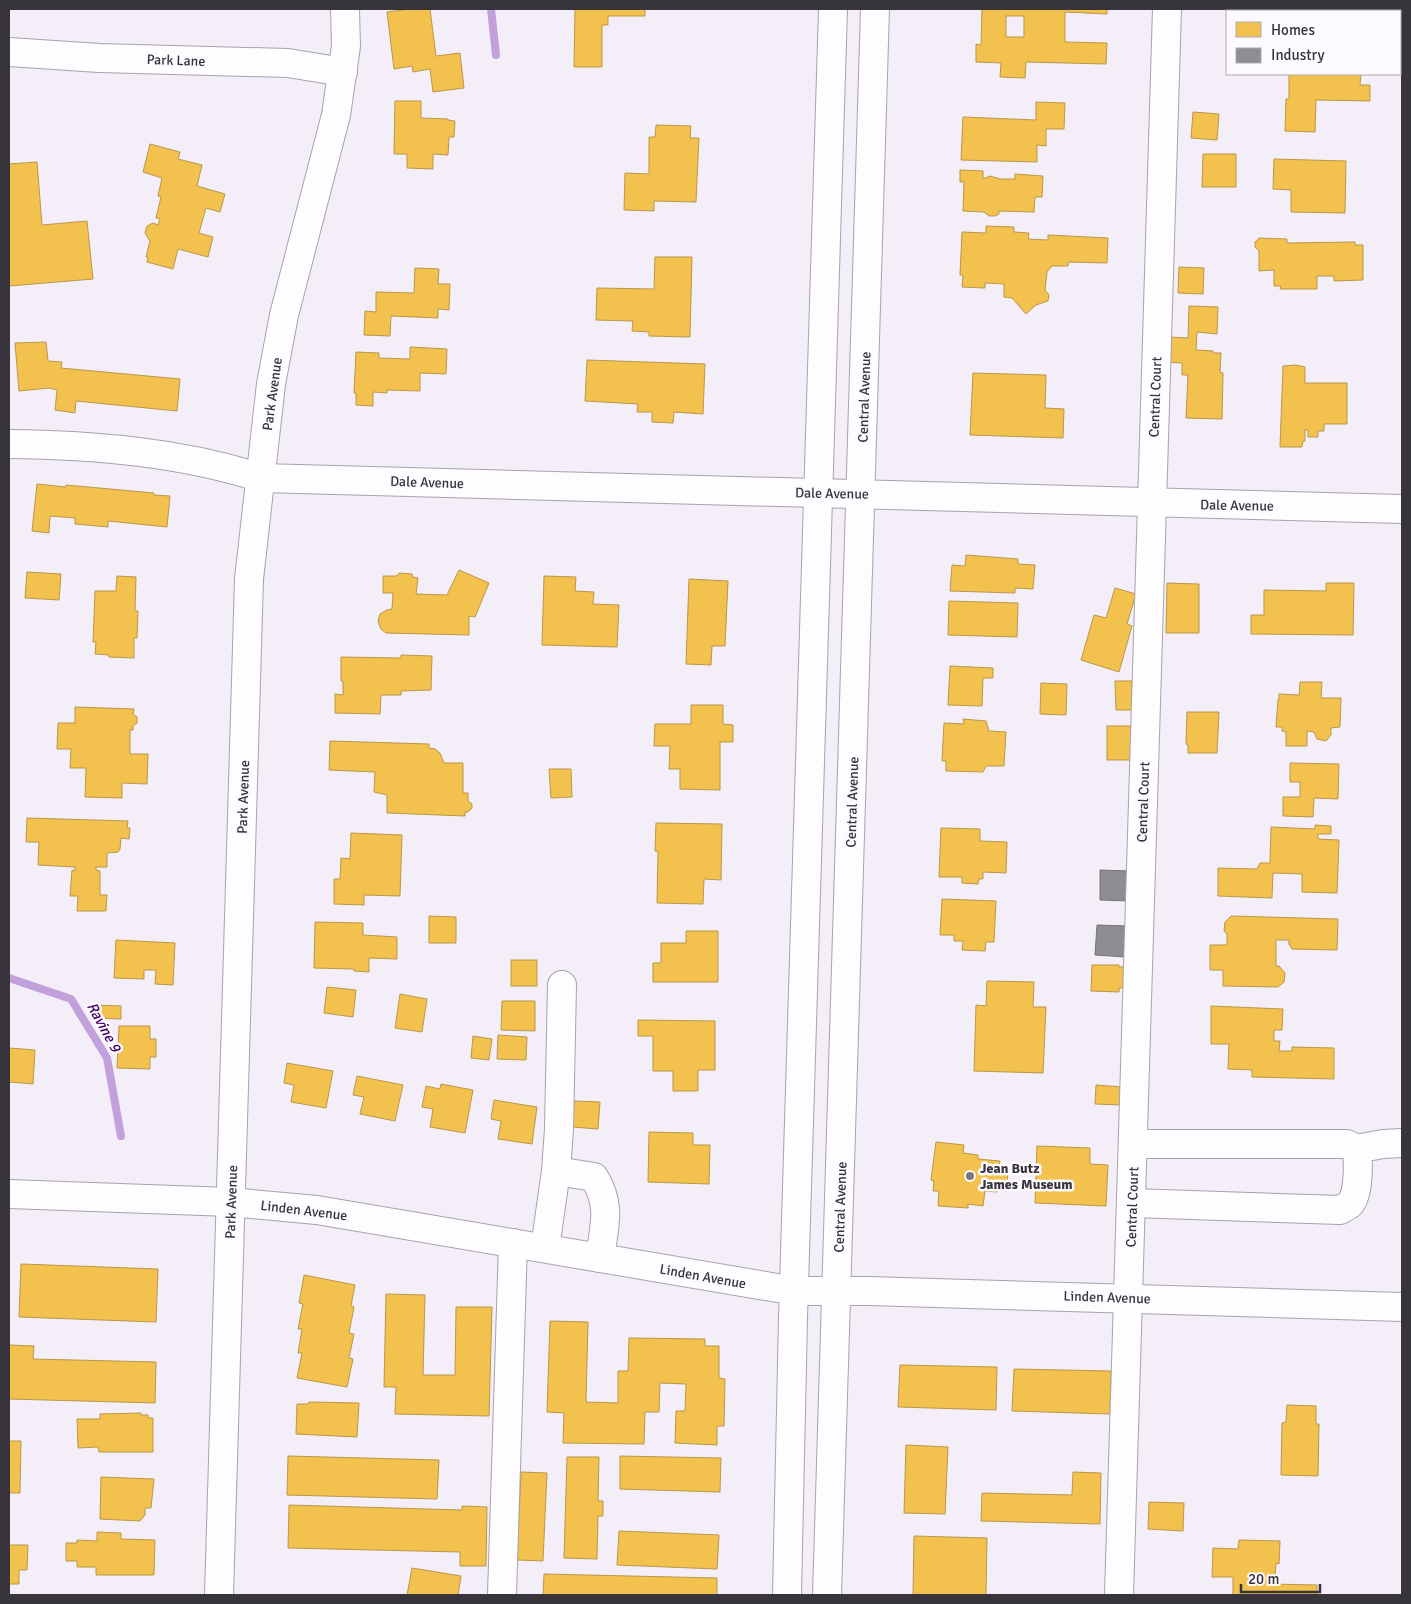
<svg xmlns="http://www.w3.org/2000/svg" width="1411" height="1604" viewBox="0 0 1411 1604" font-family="Signika,sans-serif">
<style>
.homes{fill:#f2c14e;stroke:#ba9749;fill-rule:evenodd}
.industry{fill:#8d8d92;stroke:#747278}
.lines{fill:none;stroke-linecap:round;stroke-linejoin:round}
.stream{stroke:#c1a0db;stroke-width:8}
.minor-casing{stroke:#a7a3ab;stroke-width:30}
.minor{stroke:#fdfcfe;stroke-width:28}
.poi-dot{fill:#79757e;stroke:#fcfafe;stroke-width:2}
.labels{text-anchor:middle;stroke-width:5;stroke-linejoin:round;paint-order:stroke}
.street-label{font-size:14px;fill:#38343c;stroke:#fcfafe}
.poi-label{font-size:14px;font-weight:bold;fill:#38343c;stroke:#fcfafe;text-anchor:start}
.water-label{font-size:15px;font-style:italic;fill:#450066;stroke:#fcfafe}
</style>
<rect width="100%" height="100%" fill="#f3eef8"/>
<g class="homes">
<path d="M411 9H430L436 56 460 53 464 88 433 92 430 69 413 72 412 66 394 69 387 12Z"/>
<path d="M575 9H645V16H608V25H602V67H574Z"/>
<path d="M982 9H1107V14L1065 12V42L1107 43 1106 64 1026 62 1025 78 1000 77 1001 63 976 62V44L981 45ZM1006 16H1024V37H1006Z"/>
<path d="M1289 74H1361L1360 85H1370V101L1316 100 1315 132 1285 131 1286 99H1289Z"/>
<path d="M395 101H421V118L448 119V120L455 121 454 137H449L448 155 433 154V169L407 168V154H394Z"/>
<path d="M1036 102 1065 103 1064 129H1046V146L1037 145V162L961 160 963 117 1036 120Z"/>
<path d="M1193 112 1219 114 1217 140 1191 138Z"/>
<path d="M656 125 691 126 690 138H699L696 202 654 201V211L624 210 625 173 649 174V137H655Z"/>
<path d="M150 144 180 152 178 159 202 165 197 186 225 194 220 212 206 208 199 233 213 237 208 257 178 249 173 269 147 262 148 257H146L150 241 145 233 147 226 153 223 158 225 160 219 156 218 161 197 158 196 162 178 143 172Z"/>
<path d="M1203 154H1236V187H1202Z"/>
<path d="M1274 159 1346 161 1345 213 1291 212V190L1273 189Z"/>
<path d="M37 162 42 225 87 221 93 279 9 286V164Z"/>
<path d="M960 170 983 171V179L990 176 1000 179H1015V174L1043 176 1042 197H1035L1034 212 999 211V214L995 216H989L984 212 963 211 964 182H960Z"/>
<path d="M986 226 1014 227V232L1029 233 1028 239 1048 240V235L1108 238 1107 263 1069 262 1068 266H1052L1047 272 1045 290 1049 295 1048 301 1036 305 1026 314 1012 298 1004 297V284L985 283V288L962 287 963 275H960L962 232 986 233Z"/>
<path d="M1259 238 1287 239V243L1355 242V245H1363V280L1334 281V276H1317V289H1280L1281 286H1274V270L1259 271V251L1255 247V242Z"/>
<path d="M655 257H692L690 337 649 336V332L632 331 633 321 596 320 597 288 654 289Z"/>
<path d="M1179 267 1204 268 1203 294 1178 293Z"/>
<path d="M415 268 439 269 438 284H450L449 310 438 309V318L391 316 390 336 364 335 365 311 376 312V292L414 293Z"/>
<path d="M1189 306 1218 307 1217 334 1197 332 1196 350 1213 351V353H1221L1220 372 1223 373 1222 419 1186 418 1188 375H1182V363L1168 362 1169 337 1188 338Z"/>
<path d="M46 342 48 361 62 362 61 368 180 379 177 411 76 401 75 413 55 410 57 390 49 388 19 391 15 343Z"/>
<path d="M410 347 447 349 446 374 420 373V391L387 390V393L373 392V406L356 405V393H354L356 352 379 353V358L410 359Z"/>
<path d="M587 360 705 364 703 414 674 412 673 423 652 422V412H637L638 404 585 401Z"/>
<path d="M1296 365 1305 367V383H1347V424H1324V431H1318V437H1308V430H1305V441H1303L1302 447H1280L1283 366Z"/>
<path d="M973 373 1046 375 1045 408 1064 409 1063 438 970 435Z"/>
<path d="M37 484 66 487V485L154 493V495L170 496 167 527 108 521V527L75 524V518L50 516 49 533 32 531Z"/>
<path d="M966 555 1018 559V564L1035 565 1033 589 1015 588V593L950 591 952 565 965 566Z"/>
<path d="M459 570 489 583 475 617 469 616V635L386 633 381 629 378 621 380 614 387 610 392 609 393 593H383V576H397L399 573 412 574 413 577 418 578 416 594 447 595Z"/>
<path d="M27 572 61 574 59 600 25 598Z"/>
<path d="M117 576 136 577 135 611H138L137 638H134V658L109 657V655L95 654 96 642H93L95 591H116Z"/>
<path d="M544 576 576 577 575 591 594 592 593 604 619 605 617 647 542 645Z"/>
<path d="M689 579 728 581 725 646H712L711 665 686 664Z"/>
<path d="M1167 583 1199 584V633H1166Z"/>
<path d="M1326 583H1354L1353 635 1251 634V615H1264V590L1326 591Z"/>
<path d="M1115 588 1136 594 1127 624 1132 626 1119 672 1081 660 1094 615 1106 618Z"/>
<path d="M949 601 1018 603 1017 637 948 635Z"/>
<path d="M401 655 432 656 431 690 401 691V695H381L380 714 335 713V694L343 695V681H341V657L401 658Z"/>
<path d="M950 666 993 668V678H983L982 706 948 705Z"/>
<path d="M1115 681H1132V710H1116Z"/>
<path d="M1300 682H1322L1321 698H1341L1340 727 1331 728V735L1326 741 1317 739 1314 732 1307 731V746H1286V732L1282 731V727H1276L1278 699H1279V694L1299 695Z"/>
<path d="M1041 683 1067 684 1066 715 1040 714Z"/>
<path d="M691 705H723V724L733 725V742H720V790L680 789V769H669L670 746H654L655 724H691Z"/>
<path d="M75 707 134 709 133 714 137 717V723L133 726V730H130V754H148L147 784 122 783V798L85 797 86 768H70L71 749H57L58 723H75Z"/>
<path d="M1187 712H1219L1217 753H1188V745L1186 744Z"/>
<path d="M963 719 986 721 989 731 1006 732 1004 766H986L983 772 946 771V761H942L944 723 964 724Z"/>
<rect x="1107" y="726" width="27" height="34"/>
<path d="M330 741 429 744V748L435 749 440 753 444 763H463V793H468V801L472 804V808L468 812H465V816L387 813V795L374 792 375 772 329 770Z"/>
<path d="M1290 763 1339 764 1338 799 1314 798 1313 817 1283 816V797H1300V782H1290Z"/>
<path d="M549 769H571L572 797 551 798Z"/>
<path d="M27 818 128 821 127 828H130L129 839 121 838 120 849 118 852 107 853V867H96V870L100 871V895H107L106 911H77L78 896H70L72 870 75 871V867L38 865 39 842H26Z"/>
<path d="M656 823 722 824 721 880 704 879 703 904 657 903 658 851H655Z"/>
<path d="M1315 825 1331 826V834H1318V839L1339 840 1337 893 1302 892V874L1273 873 1272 898 1218 896V868L1257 869 1260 863H1270L1271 827 1315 829Z"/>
<path d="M941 828 980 829V841L1007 842 1006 873 983 872V879H979L978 884 962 883V877H939Z"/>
<path d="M351 833 402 835 400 896 364 895V905L334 904V879H340L341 858 350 859Z"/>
<path d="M942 899 996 901 994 942H986L985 951 962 950 963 941H954V935H940Z"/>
<path d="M429 916 456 917V943H429Z"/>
<path d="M1231 916 1338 919 1337 950 1292 949 1289 944V940H1276V966H1279L1285 973 1284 982 1278 987 1223 986V970H1210V945H1227V934L1224 931 1225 922Z"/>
<path d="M315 922 363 923V935L397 937V959L369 958V972L354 971V969L314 968Z"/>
<path d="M686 931H718V982H653V963H661V943H686Z"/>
<path d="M116 940 175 943 173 985 155 984 156 970H144V979L114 978Z"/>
<rect x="511" y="960" width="26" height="26"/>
<path d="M1092 965H1119V967H1126V988H1119V992L1091 991Z"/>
<path d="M987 981 1034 982 1033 1007H1046L1043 1073 974 1071 976 1005 986 1006Z"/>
<path d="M327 987 356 990 353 1017 324 1013Z"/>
<path d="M400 994 427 999 422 1032 395 1028Z"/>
<path d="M502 1001H535V1031L501 1030Z"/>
<path d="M94 1005 121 1006V1019L94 1018Z"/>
<path d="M1211 1006 1283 1009 1282 1030H1274V1041H1280L1279 1051H1292V1047L1334 1048V1079L1252 1077V1070L1228 1069 1229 1044H1211Z"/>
<path d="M638 1020 715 1021V1070H698V1091H673V1071H653V1036H638Z"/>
<path d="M119 1026H150V1039H156V1057H150V1069L117 1068Z"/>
<path d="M498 1035 527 1037 526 1060 497 1059Z"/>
<path d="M473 1036 492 1039 489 1060 471 1058Z"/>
<path d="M9 1048 35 1050 33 1084 9 1082Z"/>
<path d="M287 1063 333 1071 326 1108 291 1102 294 1085 284 1083Z"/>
<path d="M357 1076 403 1085 395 1121 360 1114 364 1097 353 1095Z"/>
<path d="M441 1084 473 1090 465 1133 430 1127 433 1109 422 1107 426 1086 440 1089Z"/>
<path d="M1096 1085 1123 1087 1122 1105 1095 1104Z"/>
<path d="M494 1100 537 1107 532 1144 498 1139 501 1121 491 1119Z"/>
<path d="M574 1101 600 1102 598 1129 572 1127Z"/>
<path d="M649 1132 693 1133V1145H710L709 1184 648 1182Z"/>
<path d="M936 1142 964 1145 963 1153 978 1155V1159L1000 1161 998 1170 1008 1171 1007 1184 998 1183 997 1192 985 1191 983 1206 968 1204V1208L938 1206 939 1191H933L934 1181 931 1180Z"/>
<path d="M1037 1146 1090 1148V1164L1108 1165 1106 1206 1035 1203Z"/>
<path d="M21 1264 158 1269 156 1322 19 1317Z"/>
<path d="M304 1275 355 1285 351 1306 354 1307 349 1333 354 1334 349 1358 353 1359 347 1387 297 1378 302 1353H298L302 1329H298L303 1304 299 1303Z"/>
<path d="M386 1294 425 1295 423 1375H455L456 1307H492L489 1416 395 1414 396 1387H384Z"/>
<path d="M550 1321 588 1322 586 1402 618 1403V1371H628L629 1338 705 1339V1346H719V1378L725 1379 724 1426H717V1445L675 1443 676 1411H685L686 1384 660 1383 659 1412H645L644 1444 563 1443 564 1413 547 1412Z"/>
<path d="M9 1345 34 1346 33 1359 156 1362 155 1403 9 1399Z"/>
<path d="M900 1365 997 1367 996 1410 898 1407Z"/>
<path d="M1014 1369 1111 1371 1110 1414 1012 1411Z"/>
<path d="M309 1402 359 1403 357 1437 296 1434 297 1404H308Z"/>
<path d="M1287 1405 1316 1406V1424H1319L1318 1476 1281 1475 1282 1423 1286 1422Z"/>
<path d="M141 1413V1415H148V1418H153V1452H99L98 1447 78 1448 77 1419H100V1414Z"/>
<path d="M9 1441H21L20 1493H9Z"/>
<path d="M906 1445 948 1447 945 1514 904 1513Z"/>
<path d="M288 1456 439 1460 437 1499 287 1495Z"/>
<path d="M620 1456 721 1458 720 1492 620 1489Z"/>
<path d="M567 1457H599L598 1501H603V1516H598L597 1559 564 1558Z"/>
<path d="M521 1472 547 1473 543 1561 517 1560Z"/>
<path d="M1073 1472 1101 1473 1100 1524 981 1521 982 1493 1072 1495Z"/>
<path d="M101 1477 154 1479 151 1508H145V1515L140 1521 100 1519Z"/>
<path d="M1149 1502 1184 1503 1183 1531 1148 1529Z"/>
<path d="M289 1505 462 1510V1506L487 1507 486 1566H460V1552L288 1548Z"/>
<path d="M619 1531 719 1535 717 1569 617 1565Z"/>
<path d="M97 1532 121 1533V1539L155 1540 154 1575H96V1567H77V1561H66V1543H77V1540L97 1541Z"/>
<path d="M914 1536 987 1538 986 1595H913Z"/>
<path d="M1239 1540 1280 1541 1279 1564 1276 1563 1275 1577H1272V1584L1317 1585V1595H1233V1577H1212L1213 1548 1238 1549Z"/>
<path d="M9 1545H28L27 1570H19V1584H9Z"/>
<path d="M412 1568 461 1576 458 1595H407Z"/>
<path d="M544 1574 717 1578V1595H543Z"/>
</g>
<g class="industry">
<path d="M1100 870 1130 871 1129 901 1100 900Z"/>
<path d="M1097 925 1128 926 1126 957 1095 955Z"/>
</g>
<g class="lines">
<g class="stream">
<path d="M491 9 496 55"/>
<path d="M9 978 71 999 107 1058 121 1136"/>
</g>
<g class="minor-casing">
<g id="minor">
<path d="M9 52 99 58 288 63 343 72"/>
<path d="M9 444C93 445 181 452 261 478L1402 509"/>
<path d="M1356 1149 1383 1144 1402 1143"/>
<path d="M556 1171 594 1177C612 1206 604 1226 600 1258"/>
<path d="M9 1194 230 1202 317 1210 795 1291H869L1402 1307"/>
<path d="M1132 1203 1340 1210C1343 1208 1348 1206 1350 1204 1359 1194 1359 1161 1356 1149L1347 1144H1133"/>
<path d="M545 1248 556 1171 559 1129 562 985"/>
<path d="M219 1595 249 579 271 384 284 315 336 115 346 46 345 9"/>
<path d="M502 1595 513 1243"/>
<path d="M787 1595 793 1318 833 9"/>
<path d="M827 1595 875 9"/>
<path d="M1119 1595 1167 9"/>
</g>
</g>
<use href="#minor" class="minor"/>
</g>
<circle class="poi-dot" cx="970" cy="1176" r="5"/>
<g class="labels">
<g class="street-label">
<text transform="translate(176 60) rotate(2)" y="5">Park Lane</text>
<text transform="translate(272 394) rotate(-82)" y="5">Park Avenue</text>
<text transform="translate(864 397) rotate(-88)" y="5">Central Avenue</text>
<text transform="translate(1155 397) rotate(-88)" y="5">Central Court</text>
<text transform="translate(427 482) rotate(2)" y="5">Dale Avenue</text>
<text transform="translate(832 493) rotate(1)" y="5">Dale Avenue</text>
<text transform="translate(1237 505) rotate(1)" y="5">Dale Avenue</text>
<text transform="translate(243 797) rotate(-88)" y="5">Park Avenue</text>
<text transform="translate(852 802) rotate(-88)" y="5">Central Avenue</text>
<text transform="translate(1143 802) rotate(-88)" y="5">Central Court</text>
<text transform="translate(231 1202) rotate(-88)" y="5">Park Avenue</text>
<text transform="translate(840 1207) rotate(-88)" y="5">Central Avenue</text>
<text transform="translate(1132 1207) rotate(-88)" y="5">Central Court</text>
<text transform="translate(304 1210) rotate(7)" y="5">Linden Avenue</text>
<text transform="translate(703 1276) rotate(10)" y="5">Linden Avenue</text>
<text transform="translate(1107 1297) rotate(2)" y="5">Linden Avenue</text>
</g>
<g class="poi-label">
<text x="980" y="1173">Jean Butz<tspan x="980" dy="16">James Museum</tspan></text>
</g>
<g class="water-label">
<text transform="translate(104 1027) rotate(61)" y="5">Ravine 9</text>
</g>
</g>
<rect width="1411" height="1604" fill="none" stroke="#38343c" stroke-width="20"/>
<rect x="1226" y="10" width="175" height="65" fill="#fcfafe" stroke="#aeabb0"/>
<rect x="1236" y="22" width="25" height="15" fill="#f2c14e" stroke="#aeabb0"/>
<text x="1271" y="35" font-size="15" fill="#38343c">Homes</text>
<rect x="1236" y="48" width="25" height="15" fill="#8d8d92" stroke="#aeabb0"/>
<text x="1271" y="60" font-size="15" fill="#38343c">Industry</text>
<path d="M1241 1584v8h79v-8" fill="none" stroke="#38343c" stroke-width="2.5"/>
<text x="1248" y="1584" font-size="15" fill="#38343c" stroke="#fcfafe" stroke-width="4" paint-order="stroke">20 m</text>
</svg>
